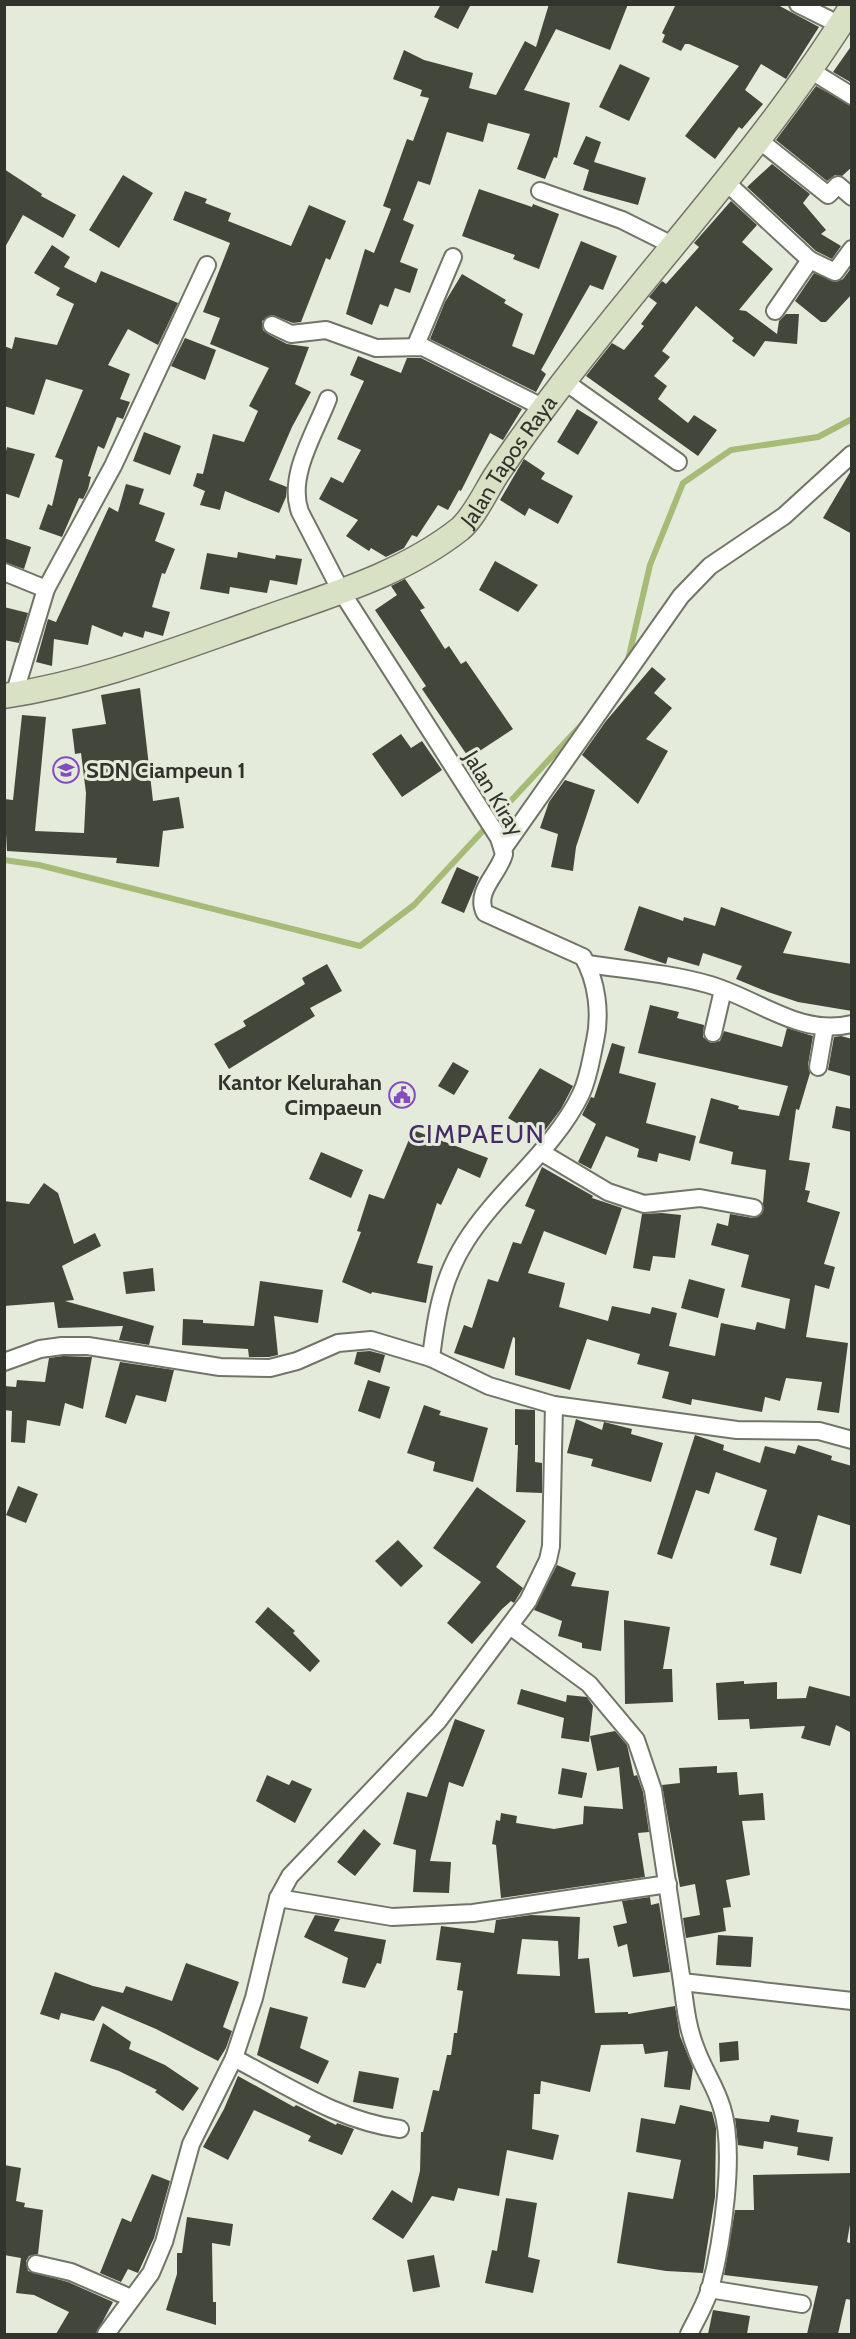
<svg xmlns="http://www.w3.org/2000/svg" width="856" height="2339" viewBox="0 0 856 2339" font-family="Cabin,sans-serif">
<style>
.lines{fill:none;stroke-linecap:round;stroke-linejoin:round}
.stream{stroke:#a7bb76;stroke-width:6}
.building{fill:#43473b;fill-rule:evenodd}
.street-casing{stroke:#707568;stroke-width:20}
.secondary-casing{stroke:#707568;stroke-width:27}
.street{stroke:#fff;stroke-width:16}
.secondary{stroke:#d9e1c4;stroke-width:24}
.labels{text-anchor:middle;stroke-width:6;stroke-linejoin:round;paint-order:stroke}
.street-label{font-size:22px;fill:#31332d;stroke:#e5ebdb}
.poi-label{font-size:22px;font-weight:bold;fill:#31332d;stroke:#e5ebdb;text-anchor:start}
.quarter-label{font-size:26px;letter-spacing:1.5px;fill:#452b65;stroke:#e5ebdb}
</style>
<rect width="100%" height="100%" fill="#e5ebdb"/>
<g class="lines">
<g class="stream">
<path d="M628 660 650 565 683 483 731 450 818 437 852 419"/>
<path d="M4 860 39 865 360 946 414 905 584 722"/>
</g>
</g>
<g class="building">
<path d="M441 4H471L458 29 434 17Z"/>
<path d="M549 4H628L610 50 556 29 524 90 570 103 557 158 554 157 545 179 517 169 530 134 488 123 483 142 447 132 430 185 418 181 403 220 414 225 400 262 418 269 410 293 395 288 388 307 380 304 372 325 346 314 365 249 374 253 391 209 383 206 407 139 413 141 429 98 420 96 422 90 393 79 404 50 424 60 473 73 469 88 496 95 525 41 536 47Z"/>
<path d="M676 4H776L819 27 786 79 761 64 745 90 763 104 742 129 739 127 715 159 685 136 739 66 689 44H685L681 51 662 42 665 35 662 33Z"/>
<path d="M852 45V83L833 72Z"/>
<path d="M620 64 650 78 629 121 599 107Z"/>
<path d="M816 86 852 106V167L842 176 835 175 827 181 776 140Z"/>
<path d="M586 136 601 142 594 162 646 178 638 205 583 190 589 170 573 164Z"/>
<path d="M772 164 810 194 803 203 826 230 821 234 841 246 832 259 816 251 747 187Z"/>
<path d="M4 169 42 194 41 196 76 215 63 238 23 215 4 249Z"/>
<path d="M123 175 153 193 119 248 89 230Z"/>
<path d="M479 189 532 207 533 204 559 214 539 269 513 259 515 255 462 236Z"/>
<path d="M185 191 207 199 205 203 231 213 228 221 291 246 309 205 346 221 330 260 326 258 301 322 293 323 272 315 262 321 263 330 268 334 287 344 309 347 295 384 311 392 292 427 269 480 287 487 286 497 279 513 225 491 220 510 200 505 205 491 193 486 197 473 203 474 213 434 244 442 258 411 249 406 269 368 210 344 220 318 203 312 230 243 173 220Z"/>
<path d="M731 201 757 225 742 242 773 269 739 310 746 311 777 334 779 321 786 314H799L797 344 765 341 754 357 732 341 734 338 696 306 662 351 670 357 654 376 667 386 658 399 688 423 694 415 717 430 698 456 586 376 612 343 624 350 644 326 641 324 657 303 649 297 662 281 666 284 699 247 694 243Z"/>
<path d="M581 241 617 256 603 290 590 285 541 370 546 374 536 392 430 339 445 302 462 274 506 300 504 303 523 314 512 346 534 355Z"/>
<path d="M52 245 70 257 64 267 96 283 101 271 178 303 158 345 128 329 108 365 130 374 120 399 130 402 123 419 117 417 104 449 98 446 88 476 91 477 88 489 83 499 79 498 62 537 39 529 48 504 52 506 63 460 55 457 83 390 46 379 34 415 4 406V346L12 349 15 337 57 345 74 304 56 295 60 288 34 273Z"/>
<path d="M852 267V294L826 322H821L795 301 814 273 836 282 843 279Z"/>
<path d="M185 338 216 350 205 380 171 366Z"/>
<path d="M358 356 401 373 407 358H421L522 409 503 440 490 433 461 491 459 490 448 510 438 505 417 537 412 535 404 548 386 557 371 548 369 551 346 536 358 520 319 499 331 477 343 483 361 450 337 439 364 381 350 375Z"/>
<path d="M577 409 598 422 578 455 557 442Z"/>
<path d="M144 432 181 446 170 475 133 461Z"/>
<path d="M7 447 35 454 19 498 4 493V459Z"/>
<path d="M524 459 545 473 541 479 573 496 558 524 529 508 525 516 500 500Z"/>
<path d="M852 469V534L823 518Z"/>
<path d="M126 484 144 489 139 504 165 513 155 541 175 549 165 574 162 573 152 607 170 612 163 636 145 631 143 638 124 632 122 637 92 625 88 645 54 639 52 666 36 662 48 619 56 622 109 507 118 512Z"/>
<path d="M4 538 31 547 24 569 4 562Z"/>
<path d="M238 552 275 559 276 555 302 559 297 585 270 580 267 593 230 587 229 594 200 589 207 553 237 558Z"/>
<path d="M495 561 538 585 518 612 479 590Z"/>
<path d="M405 579 425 608 420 610 445 649 449 646 461 664 466 661 513 729 469 758 422 689 426 686 375 610 397 595 391 586Z"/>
<path d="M4 607 28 613 19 643 4 640Z"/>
<path d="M652 667 666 679 654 693 672 708 646 739 668 751 638 804 582 755 606 721Z"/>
<path d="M140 688 153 801 179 797 184 828 163 831 159 867 116 863 117 858 7 851 4 799 13 800 22 715 46 717 35 831 84 833 86 793 81 753 75 754 72 729 106 724 101 695Z"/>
<path d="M401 734 411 748 422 741 442 770 402 797 372 754Z"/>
<path d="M565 780 595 790 576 847 573 871 551 867 558 834 540 828 549 802Z"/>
<path d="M457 867 479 877 464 913 441 903Z"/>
<path d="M639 906 683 921 684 917 715 926 721 907 792 932 783 953 852 964V1011L798 1002 768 992 736 979 742 966 703 953 699 966 668 957 666 964 624 950Z"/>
<path d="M327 964 342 991 310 1008 315 1016 229 1069 214 1044 246 1026 243 1021 305 984 302 978Z"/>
<path d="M650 1005 679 1012 677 1018 704 1025 703 1037 711 1043 720 1041 724 1031 782 1047 787 1028 813 1036 808 1065 810 1073 799 1110 796 1109 789 1160 810 1163 805 1190 810 1191 807 1202 840 1212 824 1264 835 1267 829 1289 815 1285 806 1337 848 1343 839 1413 817 1410 822 1382 786 1378 780 1401 765 1397 762 1412 692 1399 691 1405 662 1398 669 1372 637 1364 640 1354 587 1339 570 1390 515 1375V1338L513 1337 504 1369 454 1353 464 1325 472 1328 488 1279 498 1282 513 1242 521 1244 535 1210 525 1206 542 1167 593 1196 592 1198 622 1208 606 1255 544 1231 528 1273 565 1283 559 1307 608 1321 612 1306 650 1314 652 1307 677 1313 669 1346 715 1356 721 1323 755 1330 757 1322 785 1329 790 1299 741 1287 749 1255 711 1245 717 1223 728 1226 730 1214 753 1218 762 1214 766 1170 731 1164 733 1152 699 1143 711 1098 739 1106 738 1109 779 1116 788 1086 638 1053Z"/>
<path d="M841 1036 852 1039 850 1076 828 1070 834 1037Z"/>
<path d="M612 1043 625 1047 619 1073 656 1083 646 1123 696 1136 690 1161 659 1153 657 1162 637 1157 639 1149 606 1136 591 1169 578 1162 596 1124 582 1115 591 1097 594 1098Z"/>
<path d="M453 1062 469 1071 454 1095 438 1086Z"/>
<path d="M540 1068 573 1086 561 1109 540 1137 508 1118Z"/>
<path d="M836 1106 852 1109V1132L832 1128Z"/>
<path d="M413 1130 488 1158 480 1178 458 1168 441 1205 437 1203 417 1263 433 1266 426 1303 372 1292 371 1294 342 1282 361 1232 357 1231 369 1194 384 1199Z"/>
<path d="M321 1152 363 1170 351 1198 309 1179Z"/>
<path d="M44 1183 58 1193 74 1244 95 1233 101 1246 62 1266 74 1300 65 1301 154 1326 149 1345 119 1340 123 1326 58 1328 54 1302 4 1306V1201L29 1204Z"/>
<path d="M662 1213 681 1215 675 1258 653 1256 650 1271 633 1268 642 1214Z"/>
<path d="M153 1268 155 1291 126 1294 123 1272Z"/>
<path d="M689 1279 725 1289 718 1318 681 1308Z"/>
<path d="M260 1281 323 1290 318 1323 274 1316 278 1355 269 1357H249L248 1349 182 1345 183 1319 203 1320V1323L254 1326Z"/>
<path d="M370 1351 385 1355 380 1373 354 1364 357 1352Z"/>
<path d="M63 1356 92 1357 83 1409 65 1403 60 1426 27 1420 25 1443 11 1442 12 1411 4 1410V1386L16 1387 17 1380 45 1382 49 1358Z"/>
<path d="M120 1362 174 1370 166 1402 136 1395 126 1424 105 1417Z"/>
<path d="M368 1380 390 1387 380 1419 358 1411Z"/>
<path d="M424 1405 441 1411 439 1415 488 1428 473 1482 433 1471 435 1462 407 1453Z"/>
<path d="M515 1409 535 1410V1462L542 1463V1493L516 1492 518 1445H515Z"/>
<path d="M576 1419 602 1430 604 1422 632 1429 631 1434 663 1443 651 1482 591 1466 593 1459 567 1453Z"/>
<path d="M695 1435 724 1445 723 1450 760 1463 765 1446 795 1454 798 1445 832 1456 831 1460 852 1466V1526L818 1515 801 1574 770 1565 777 1538 754 1530 767 1490 716 1472 709 1494 696 1490 672 1559 657 1554Z"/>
<path d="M18 1486 38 1494 26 1523 6 1515Z"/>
<path d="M477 1487 526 1521 496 1567 523 1588 514 1603 511 1601 502 1609 472 1644 447 1623 481 1582 433 1548Z"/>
<path d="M398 1540 423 1566 401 1587 375 1561Z"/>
<path d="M557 1565 576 1573 571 1586 609 1591 601 1651 582 1648V1643L558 1636 562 1621 534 1610Z"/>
<path d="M268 1607 295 1631 293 1633 320 1661 310 1672 255 1622Z"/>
<path d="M624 1620 670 1627 663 1669H672L673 1702 625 1704Z"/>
<path d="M744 1681V1684L777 1682V1699L806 1698 809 1686 852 1697V1733L836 1725 830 1746 801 1738 805 1726 750 1729 749 1719 718 1720 716 1683Z"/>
<path d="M521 1689 566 1702 567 1695 587 1697 593 1706 589 1742 561 1738 564 1718 517 1704Z"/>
<path d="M455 1719 485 1730 463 1787 449 1782 430 1861 451 1862 449 1893 413 1892 416 1850 393 1844 407 1792 427 1797Z"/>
<path d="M615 1731 627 1745 634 1776 637 1775 643 1792 649 1832 638 1833 645 1877 501 1898 496 1845 492 1844 496 1820 500 1821 501 1813 517 1816 516 1823 554 1829 583 1824 584 1806 623 1809 619 1767 597 1771 590 1736Z"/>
<path d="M717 1766V1773L737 1772 739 1795 763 1793 765 1820 742 1821 750 1875 726 1880 731 1907 723 1908 726 1931 686 1938 683 1918 700 1915 695 1884 680 1887 662 1785 680 1783 679 1768Z"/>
<path d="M562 1768 587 1773 582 1798 558 1794Z"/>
<path d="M267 1775 289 1785 292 1780 312 1789 295 1823 256 1801Z"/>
<path d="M364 1829 381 1844 355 1876 337 1862Z"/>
<path d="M650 1897 651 1905 659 1903 670 1972 633 1977 627 1944 618 1947 613 1926 627 1923 622 1901Z"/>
<path d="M315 1915 340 1919 334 1931 386 1940 381 1964 377 1963 365 1988 342 1983 348 1958 304 1937Z"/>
<path d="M531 1915 580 1917 578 1959 589 1958 595 2013 628 2012V2014L675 2006 680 2036 693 2068 690 2090 664 2087 668 2051 645 2054 643 2044 601 2045 590 2092 541 2081 540 2094H534L532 2129 559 2135 553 2160 507 2150 499 2196 458 2188 454 2201 432 2196 403 2239 372 2219 392 2190 412 2203 420 2171 421 2132H423L433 2090 439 2091 447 2055H451L454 2033H457L463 1991 457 1990 461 1963 436 1960 441 1926 494 1933 496 1920ZM522 1939 558 1941 560 1976 517 1974Z"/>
<path d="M718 1935 753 1937 751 1967 716 1965Z"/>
<path d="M186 1963 239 1982 223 2027 232 2031 226 2048 218 2061 156 2029 102 2006 94 2021 61 2013 59 2020 40 2014 55 1972 93 1986 123 1993 126 1986 172 2001Z"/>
<path d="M270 2007 308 2017 300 2048 329 2061 318 2084 257 2055Z"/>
<path d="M103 2023 131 2042 129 2049 165 2065 199 2088 183 2111 155 2092 157 2090 119 2071 90 2061Z"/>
<path d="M738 2041 739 2060 720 2062 719 2043Z"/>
<path d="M359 2071 399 2078 393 2109 353 2102Z"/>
<path d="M238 2076 294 2107 296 2105 336 2125 337 2123 354 2129 342 2155 308 2141 311 2136 254 2110 228 2160 203 2147 224 2109Z"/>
<path d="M680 2105 712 2112 716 2128 715 2197 703 2273 666 2271 617 2263 628 2192 673 2199 681 2160 636 2152 641 2118 675 2124Z"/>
<path d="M771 2115 799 2120 797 2132 833 2137 829 2161 797 2155 798 2147 764 2141 763 2149 738 2145 735 2118 769 2122Z"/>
<path d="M4 2165 21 2168 16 2201 25 2203 24 2207 43 2210 38 2254 29 2256 26 2261 28 2271 68 2282 113 2302 96 2334H56L69 2312 34 2295 16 2293 21 2258 4 2255Z"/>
<path d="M852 2173V2213L847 2242 852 2244V2300L846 2299 838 2334H807L818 2286 724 2275 735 2210H754L753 2175Z"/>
<path d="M152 2174 170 2181 154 2238 138 2273 128 2269 121 2282 100 2273 122 2218 131 2222Z"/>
<path d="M506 2198 537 2203 528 2257 540 2260 533 2293 485 2283 492 2250 497 2251Z"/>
<path d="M187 2217 233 2224 230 2246 212 2243 213 2302H216V2325L166 2310 177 2274V2253H182Z"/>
<path d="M434 2255 440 2287 413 2292 407 2260Z"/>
<path d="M713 2310 750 2316 747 2334H708Z"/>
</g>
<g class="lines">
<g class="street-casing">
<g id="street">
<path d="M798 4 840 25"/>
<path d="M810 70 852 96"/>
<path d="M759 140 828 195 838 185 852 197"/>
<path d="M727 183 810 260 775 311"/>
<path d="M540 191 622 220 674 246"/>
<path d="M810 260 835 272 852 249"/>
<path d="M272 325 291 334 326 330 376 348 423 347 544 408"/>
<path d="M415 347 453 257"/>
<path d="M564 381 678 462"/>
<path d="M328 399C315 433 287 476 300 512L341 591 499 838 504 854C499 874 474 891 485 913L583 957C597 981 601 1014 595 1041 591 1059 589 1077 581 1094 554 1150 499 1189 466 1241 442 1278 436 1316 431 1358"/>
<path d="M4 572 46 589"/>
<path d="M14 695 46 589 113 466 207 265"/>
<path d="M503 849 681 596 710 566 784 516 852 454"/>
<path d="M588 964C627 970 668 973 707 984 756 997 798 1037 852 1024"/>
<path d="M713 1033 723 990"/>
<path d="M818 1067 825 1027"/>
<path d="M541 1152 608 1192 644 1204 700 1198 754 1208"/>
<path d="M4 1362 40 1349 62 1346H88L220 1367 270 1368 297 1361 338 1343 371 1340 431 1358 489 1386 554 1405 737 1430 819 1431 852 1440"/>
<path d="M510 1626 589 1684 636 1740 653 1790 682 1982 852 2001"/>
<path d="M278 1898 392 1917 473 1913 668 1884"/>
<path d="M682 1982C685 2005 687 2027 696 2049 703 2069 716 2087 722 2108 736 2152 722 2244 710 2289 705 2305 696 2320 689 2334"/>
<path d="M234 2058C288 2086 339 2121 400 2129"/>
<path d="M36 2264 71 2272 131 2298"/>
<path d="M709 2289 802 2304"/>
<path d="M106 2334 151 2273 164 2242 191 2144 234 2058 254 1998 278 1898 290 1876 438 1721 528 1601 548 1560 551 1546 554 1405"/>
</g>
</g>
<g class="secondary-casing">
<g id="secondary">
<path id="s1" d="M4 696C90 683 170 652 252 623 323 597 399 577 460 529 474 517 485 493 495 477 516 445 539 414 562 384 659 257 768 142 852 6"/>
</g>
</g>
<use href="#street" class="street"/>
<use href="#secondary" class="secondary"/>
</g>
<defs>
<g id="school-ring" transform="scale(1.35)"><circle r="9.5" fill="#e5ebdb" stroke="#834bc2" stroke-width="1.5"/><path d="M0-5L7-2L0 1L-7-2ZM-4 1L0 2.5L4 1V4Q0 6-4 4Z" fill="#834bc2"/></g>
<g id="civic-ring" transform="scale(1.35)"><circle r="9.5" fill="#e5ebdb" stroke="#834bc2" stroke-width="1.5"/><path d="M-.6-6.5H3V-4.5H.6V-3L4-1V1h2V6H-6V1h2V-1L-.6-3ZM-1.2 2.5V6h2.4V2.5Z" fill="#834bc2"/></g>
</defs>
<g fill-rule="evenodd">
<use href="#school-ring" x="66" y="770"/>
<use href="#civic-ring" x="402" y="1095"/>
</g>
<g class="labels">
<g class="street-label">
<text dy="8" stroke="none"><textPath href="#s1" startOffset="572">Jalan Tapos Raya</textPath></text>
<text transform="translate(494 793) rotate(59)" y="8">Jalan Kiray</text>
</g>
<g class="poi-label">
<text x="86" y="778">SDN Ciampeun 1</text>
<text x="382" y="1090" text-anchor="end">Kantor Kelurahan<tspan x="382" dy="25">Cimpaeun</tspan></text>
</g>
<g class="quarter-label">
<text x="477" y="1143">CIMPAEUN</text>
</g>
</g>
<rect width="856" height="2339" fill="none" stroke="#31332d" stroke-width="12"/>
</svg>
